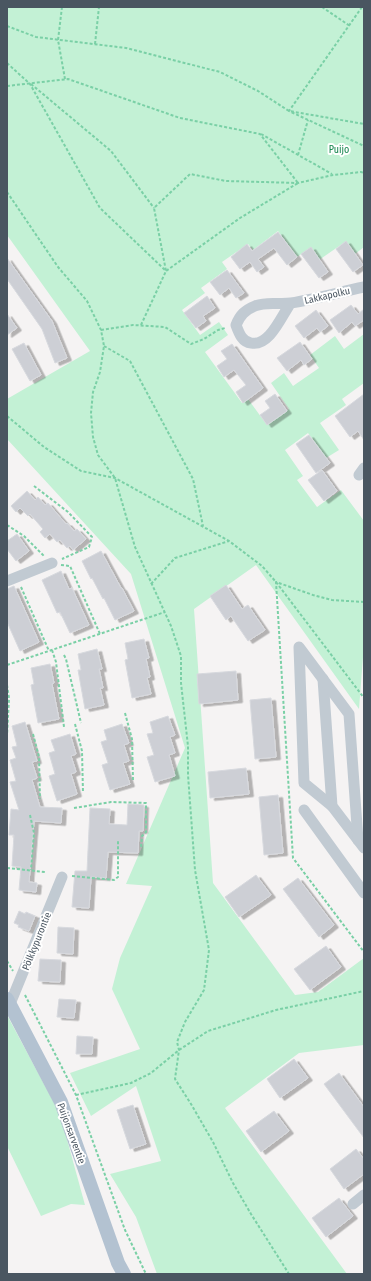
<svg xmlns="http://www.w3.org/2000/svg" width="371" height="1281" viewBox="0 0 371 1281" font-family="'Fira Sans Condensed',sans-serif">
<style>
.green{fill:#c3f1d5}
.building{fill:#cdcfd5;stroke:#d7d9de;filter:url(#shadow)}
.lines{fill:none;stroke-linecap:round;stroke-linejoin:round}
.path{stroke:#7ad0a6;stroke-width:2;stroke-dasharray:3 2;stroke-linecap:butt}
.minor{stroke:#c1cad2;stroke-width:11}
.major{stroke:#b3c2d1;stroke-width:14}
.labels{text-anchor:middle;stroke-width:4;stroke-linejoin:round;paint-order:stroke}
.park-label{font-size:10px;fill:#17864f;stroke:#fff}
.street-label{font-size:10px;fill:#4a5661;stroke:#fff}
</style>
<defs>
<filter id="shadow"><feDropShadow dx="4.5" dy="2.5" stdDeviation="0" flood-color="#0004"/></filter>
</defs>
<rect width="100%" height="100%" fill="#f5f3f3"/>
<g class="green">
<path d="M7 7H364V247L355 254 345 242 319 260 310 248 297 257 278 231 253 250 248 244 222 262 227 269 201 288 205 293 182 310 200 335 219 322 228 335 205 352 242 403 248 399 267 425 289 409 271 383 284 373 293 386 319 368 310 355 335 336 344 349 364 334V383L342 399 346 405 320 423 339 450 326 458 308 433 285 450 303 476 297 480 317 507 341 490 364 521V644L359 709 256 565 194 609 213 883 295 995 318 992 364 958V1045L299 1053 225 1108 347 1274H157L136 1217 110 1174 161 1161 136 1086 91 1116 70 1073 140 1049 112 989 120 958 152 886 126 884 185 748 131 574 7 439V399L90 351 7 235Z"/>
<path d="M7 1015 60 1114 85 1205 71 1204 41 1216 7 1146Z"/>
</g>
<g class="building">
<path d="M278 232 297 257 287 265 274 248 258 259 264 267 257 272 250 262 240 269 231 257 247 244 252 251Z"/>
<path d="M346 241 363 265 353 272 336 249Z"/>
<path d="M311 247 328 272 319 278 301 254Z"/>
<path d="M7 258 52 321 67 358 55 363 42 329 7 279Z"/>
<path d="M227 270 244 293 236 298 229 288 220 295 210 282Z"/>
<path d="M207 296 215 308 203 316 206 321 196 328 184 313Z"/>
<path d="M351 305 358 314 364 309V320L355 326 352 322 339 333 330 320Z"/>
<path d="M316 310 328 326 320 332 317 328 304 338 295 326Z"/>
<path d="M7 314 17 328 7 335Z"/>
<path d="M300 342 312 359 304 365 301 360 287 371 277 358Z"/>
<path d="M24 343 41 375 30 381 12 349Z"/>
<path d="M232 344 263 388 243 403 236 392 246 385 234 370 224 377 217 366 227 359 221 351Z"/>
<path d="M275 394 287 411 267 425 260 415 270 408 265 401Z"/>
<path d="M364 394V440L358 431 350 437 335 416Z"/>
<path d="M309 435 330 463 316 473 296 444Z"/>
<path d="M322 470 337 491 324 501 308 480Z"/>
<path d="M27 491 35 500 38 497 45 505 48 503 66 524 67 523 74 531 77 529 86 539 73 550 70 546 67 548 60 540 57 542 50 534 45 538 40 532 43 529 30 514 28 516 20 508 16 512 11 506Z"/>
<path d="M17 534 29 551 16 561 7 549V541Z"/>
<path d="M101 551 121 588H122L134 611 115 620 104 598 103 599 92 578 91 579 82 561Z"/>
<path d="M61 571 69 589 72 588 89 625 70 633 60 612 57 613 42 580Z"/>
<path d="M226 585 242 609 248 605 265 630 248 641 231 616 226 620 210 596Z"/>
<path d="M14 586 39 642 20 651 7 622V589Z"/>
<path d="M144 639 149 658 146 659 150 677 147 678 151 694 132 698 125 660 128 659 125 643Z"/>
<path d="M97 649 102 669H99L103 688H100L104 705 85 709 78 670H81L78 654Z"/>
<path d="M50 664 54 683 52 684 59 719 38 723 31 685 34 684 31 668Z"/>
<path d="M236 671 238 700 199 704 197 674Z"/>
<path d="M271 698 276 757 255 759 250 700Z"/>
<path d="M168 716 175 735 170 737 175 753 169 755 175 776 155 782 147 757 154 755 147 734 153 733 150 722Z"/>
<path d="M25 722 37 761 32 762 37 778 32 780 40 807 62 808 61 823 34 821 29 882 37 883 36 892 19 890 21 867 12 866 14 835H9L11 809 19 810 10 782 16 781 10 760 16 758 12 747 17 746 12 726Z"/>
<path d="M122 724 129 743 124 745 129 761 123 763 130 784 110 790 102 765 108 763 101 742 107 740 104 730Z"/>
<path d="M70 734 76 754 71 756 76 772 71 774 77 794 57 801 49 776 55 774 49 753 55 751 51 740Z"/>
<path d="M246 768 249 794 210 798 208 772Z"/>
<path d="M278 795 283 853 264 855 259 797Z"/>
<path d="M128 804 144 805 143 831H139L138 853 108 852 106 878 91 877 89 908 72 907 75 871H87L90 808 110 809 109 824 127 825Z"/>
<path d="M256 875 271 895 239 917 225 897Z"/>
<path d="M298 878 334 925 319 937 283 889Z"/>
<path d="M19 911 25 914 26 912 35 916 29 931 18 927 19 925 14 923Z"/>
<path d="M58 927 74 928 73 954 57 953Z"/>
<path d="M326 946 341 967 310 990 294 969Z"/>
<path d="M40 959 61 960 60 982 38 981Z"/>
<path d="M59 999 76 1000 74 1018 57 1017Z"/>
<path d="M77 1036 93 1037 92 1054H76Z"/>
<path d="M294 1059 308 1078 280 1098 267 1079Z"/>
<path d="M339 1073 364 1107V1138L324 1084Z"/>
<path d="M133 1105 146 1144 130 1149 117 1110Z"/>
<path d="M274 1111 289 1131 261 1152 246 1131Z"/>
<path d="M356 1149 364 1159V1174L344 1189 330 1169Z"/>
<path d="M339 1198 353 1216 326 1237 312 1218Z"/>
</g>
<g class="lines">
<g class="path">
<path d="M62 7 58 40 65 79"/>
<path d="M322 7 350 26"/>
<path d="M362 7 289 111 364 146"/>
<path d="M7 26 36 37 126 48 220 72 258 91 289 111 364 124"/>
<path d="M95 44 99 7"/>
<path d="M7 63 30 84 100 208 166 271 240 218 298 183"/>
<path d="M31 84 111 151 154 208"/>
<path d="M7 86 68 79 180 118 260 134 298 183"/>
<path d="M261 134 332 174"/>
<path d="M298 155 308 120"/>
<path d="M7 192 58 267 87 301 101 330 104 346 100 372 93 392 91 413 93 437 98 455 115 478 135 547 171 626 181 656V683L188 746V775L195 870 209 950 204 990 185 1022 177 1042 179 1050 175 1079 191 1104 213 1142 233 1183 251 1214 289 1274"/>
<path d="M141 325 166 271 154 208 190 174 226 181 298 183 333 175 361 172 364 173"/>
<path d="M101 330 133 325 165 327 191 344 204 339 218 330 225 328"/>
<path d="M104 346 130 361 193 479 203 526"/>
<path d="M7 416 44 447 81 471 115 478 229 541 262 566 276 582 364 698"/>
<path d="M34 486 68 512 92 537 89 547 62 559"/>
<path d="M7 525 24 536 44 556"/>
<path d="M61 565 70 566 100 634"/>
<path d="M151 584 175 558 229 541"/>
<path d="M21 587 49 651"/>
<path d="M364 602 332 600 313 595 276 582 293 858 364 952"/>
<path d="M52 650 56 662 64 727"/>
<path d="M64 655 66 659 81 723"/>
<path d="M7 665 165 612"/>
<path d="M7 685 9 698 7 736"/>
<path d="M125 713 132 739 133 781"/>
<path d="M75 724 82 751 83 793"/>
<path d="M33 734 39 757 40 799"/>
<path d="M74 808 111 802 146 803V832L142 836 141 847"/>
<path d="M30 815 34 833 31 870"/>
<path d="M7 868 45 872"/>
<path d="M72 876 114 880 118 877V840"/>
<path d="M7 961 13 971"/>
<path d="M25 995 76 1095 125 1230 146 1274"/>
<path d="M76 1095 131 1083 151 1073 179 1050 208 1031 276 1010 364 991"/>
</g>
<g class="minor">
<path d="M290 304C281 317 269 347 251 343 242 342 239 333 236 325 240 315 245 310 255 306 267 301 279 305 291 303 316 299 340 292 364 287"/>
<path d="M359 475 364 468"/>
<path d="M7 581 52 563"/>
<path d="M323 679 332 806 364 848"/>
<path d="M332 806 304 783 299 647 349 714 358 840"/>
<path d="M304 810 364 893"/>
<path d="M10 1004 62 877"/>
<path d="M353 1204 364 1195"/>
</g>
<path class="major" d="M7 999 61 1102 118 1263 124 1274"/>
</g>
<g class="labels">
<g class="park-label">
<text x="339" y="153">Puijo</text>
</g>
<g class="street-label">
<text transform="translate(327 295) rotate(-13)" y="4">Lakkapolku</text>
<text transform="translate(36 941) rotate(-68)" y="4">Pölkkypurontie</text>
<text transform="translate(72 1133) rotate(70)" y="4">Puijonsarventie</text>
</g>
</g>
<rect width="371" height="1281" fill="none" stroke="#4a5661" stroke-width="16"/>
</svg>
